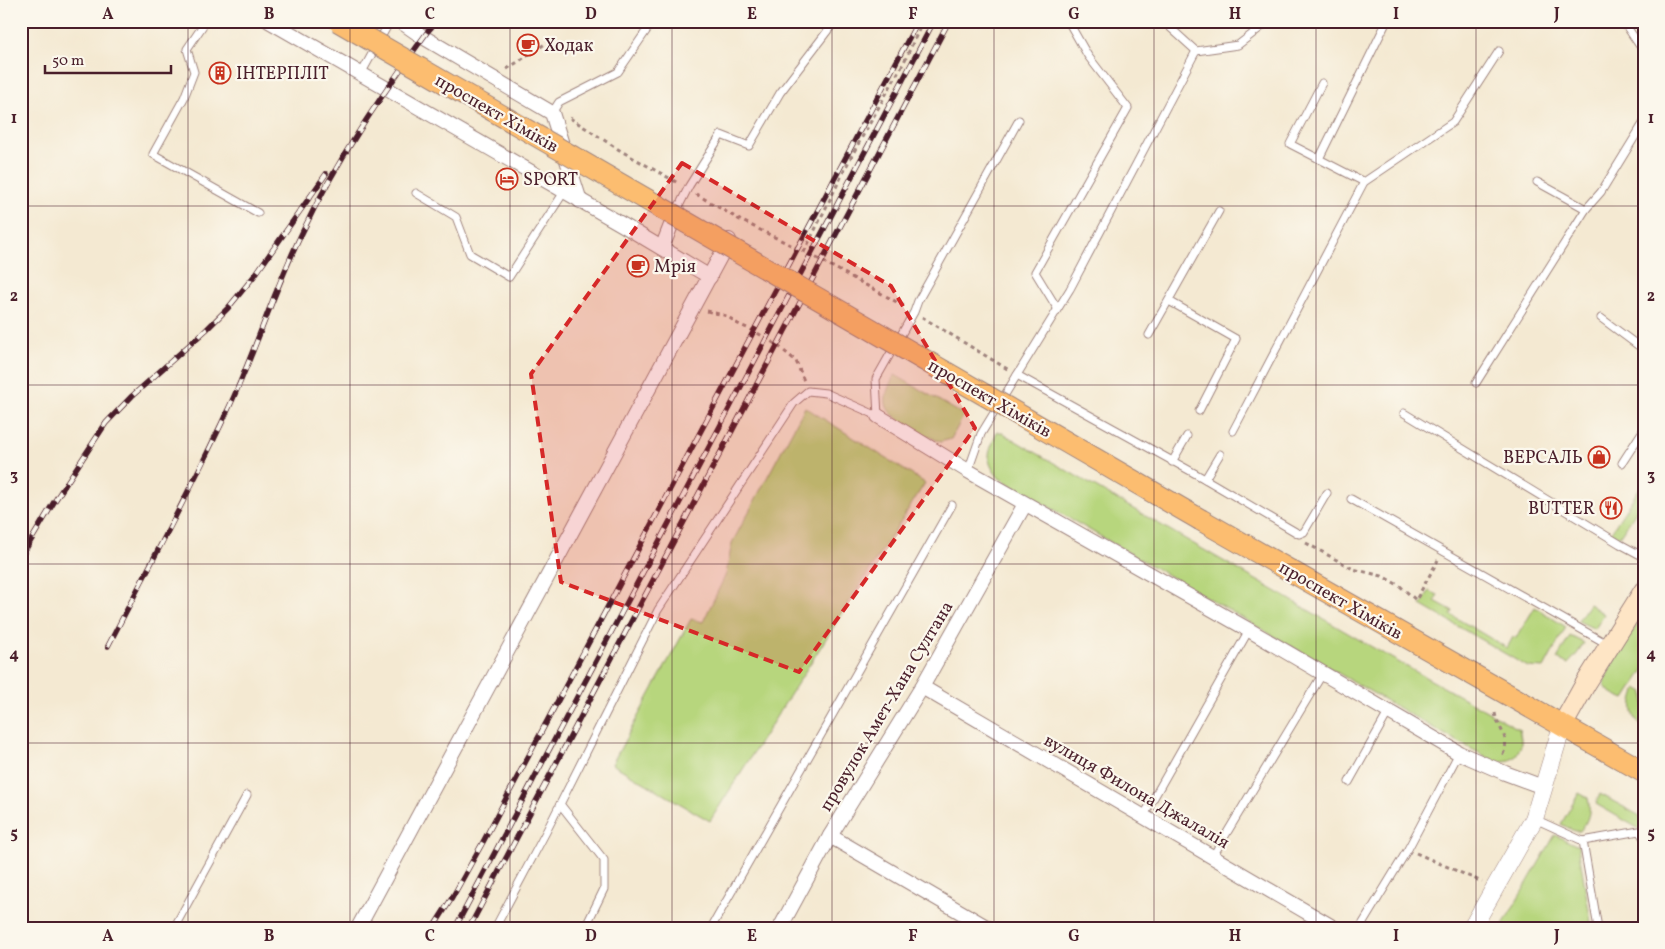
<svg xmlns="http://www.w3.org/2000/svg" width="1665" height="949" viewBox="0 0 1665 949" font-family="Vollkorn,serif">
<style>
.green{fill:#b7d67d;stroke:#807a54}
.lines{fill:none;stroke-linecap:round;stroke-linejoin:round}
.service-casing{stroke:#9f847e;stroke-width:9}
.minor-casing{stroke:#9f847e;stroke-width:16}
.tertiary-casing{stroke:#9f847e;stroke-width:19}
.secondary-casing{stroke:#9f847e;stroke-width:22}
.primary-casing{stroke:#9f847e;stroke-width:23}
.path{stroke:#9f847e;stroke-width:3;stroke-dasharray:4 4;stroke-linecap:butt}
.service{stroke:#fff;stroke-width:7}
.minor{stroke:#fff;stroke-width:14}
.tertiary{stroke:#fff;stroke-width:18}
.secondary{stroke:#fee5c5;stroke-width:20}
.primary{stroke:#fcbd6f;stroke-width:21}
.rail-casing{stroke:#4a1f2b;stroke-width:5.5}
.rail{stroke:#fbf7ec;stroke-width:4;stroke-dasharray:11;stroke-linecap:butt}
.primary-bridge-casing{stroke:#9f847e;stroke-width:23;stroke-linecap:butt}
.primary-bridge{stroke:#fcbd6f;stroke-width:21}
.marked{fill:#d62828;fill-opacity:0.2;stroke:#d62828;stroke-width:4;stroke-dasharray:10 6;stroke-linejoin:round}
.grid{fill:none;stroke:#4a1f2b;stroke-width:1;stroke-opacity:0.55}
.labels{text-anchor:middle;stroke-width:4.5;stroke-linejoin:round;paint-order:stroke}
.poi-label{font-size:18px;fill:#4a1f2b;stroke:#fbf7ec;text-anchor:start}
.street-label{font-size:18px;fill:#4a1f2b;stroke:#fbf7ec}
.neatline{fill:none;stroke:#4a1f2b;stroke-width:2}
.grid-label{font-size:16px;text-anchor:middle;font-weight:bold;fill:#4a1f2b}
</style>
<rect width="100%" height="100%" fill="#fbf7ec"/>
<filter id="ink" filterUnits="userSpaceOnUse"><feTurbulence type="fractalNoise" baseFrequency=".02" numOctaves="2"/><feDisplacementMap in="SourceGraphic" scale="10" xChannelSelector="R" yChannelSelector="G"/><feConvolveMatrix kernelMatrix="1 2 1 2 8 2 1 2 1" color-interpolation-filters="sRGB"/></filter>
<filter id="wash" filterUnits="userSpaceOnUse"><feTurbulence type="fractalNoise" baseFrequency=".0096" numOctaves="4" result="noise"/><feDisplacementMap in="SourceGraphic" scale="20" xChannelSelector="R" yChannelSelector="G"/><feGaussianBlur stdDeviation="1.12" result="paint"/><feColorMatrix in="noise" values="0 0 0 0 0 0 0 0 0 0 0 0 0 0 0 0 0 1.4 0 .05"/><feComposite in="paint" operator="in"/></filter>
<g filter="url(#wash)">
<rect width="100%" height="100%" fill="#f4e9d2"/>
<g class="green">
<path d="M895 375 964 415 951 439 940 442C927 435 888 419 886 404 884 396 890 382 895 375Z"/>
<path d="M805 407 925 483 710 821 612 764 691 619 703 622 726 574 732 543Z"/>
<path d="M997 431 1002 433 1391 658 1519 729 1521 739V746L1515 757 1510 760 1496 762 1444 734 999 478C983 458 989 454 997 431Z"/>
<path d="M1644 481V499L1619 537 1611 532Z"/>
<path d="M1429 591 1438 595 1435 601 1453 611 1451 615 1507 648 1513 637 1516 638 1535 607 1566 627 1544 668 1528 667 1421 605Z"/>
<path d="M1589 604 1604 614 1595 629 1578 621Z"/>
<path d="M1644 614V670L1625 699C1618 696 1609 693 1605 686 1601 676 1637 625 1644 614Z"/>
<path d="M1570 636 1584 643 1577 654 1568 664 1557 659Z"/>
<path d="M1637 688 1644 692V728C1629 716 1631 704 1637 688Z"/>
<path d="M1579 793 1588 798C1591 811 1589 820 1580 831H1574L1561 824Z"/>
<path d="M1600 794 1640 816 1641 830 1596 804Z"/>
<path d="M1555 835 1578 846 1592 928H1501Z"/>
</g>
</g>
<g filter="url(#ink)">
<g class="lines">
<g class="service-casing">
<g id="service">
<path d="M206 21 187 49 194 72 184 98 153 154 258 213"/>
<path d="M1163 21 1196 51 1238 45 1269 21"/>
<path d="M1623 21 1644 52"/>
<path d="M361 74 390 21"/>
<path d="M1322 83 1290 144 1364 182"/>
<path d="M552 113 559 102 618 72 653 21"/>
<path d="M1319 159 1387 21"/>
<path d="M1537 182 1586 209"/>
<path d="M416 193 456 217 470 254 509 277 564 192"/>
<path d="M677 210 689 186 721 135 749 146 780 93 835 21"/>
<path d="M1169 301 1236 339 1199 411"/>
<path d="M1057 308 1035 272 1128 108 1088 56 1068 21"/>
<path d="M1601 318 1644 350"/>
<path d="M1149 335 1219 211"/>
<path d="M1017 375 1070 289 1196 51"/>
<path d="M1476 383 1586 209 1601 192 1644 122"/>
<path d="M1404 413 1620 544 1644 557"/>
<path d="M1233 431 1364 182 1453 122 1499 51"/>
<path d="M1172 462 1187 436"/>
<path d="M1622 463 1644 429"/>
<path d="M968 471 981 434 1017 375 1205 479 1299 534 1304 532 1327 493"/>
<path d="M1205 479 1220 454"/>
<path d="M1351 499 1609 645"/>
<path d="M1349 782 1389 711"/>
<path d="M560 804 604 860V889L585 928"/>
<path d="M1143 817 1249 630"/>
<path d="M1535 819 1583 841 1639 831 1644 838"/>
<path d="M1583 841 1598 928"/>
<path d="M1213 856 1323 673"/>
<path d="M174 928 247 795"/>
<path d="M495 928 546 832 658 610 794 403 808 391 826 393 878 416 876 379 914 312 918 301 1019 120"/>
<path d="M711 928 952 505"/>
<path d="M1360 928 1408 849 1459 753"/>
</g>
</g>
<g class="minor-casing">
<g id="minor">
<path d="M269 21 623 225 710 277"/>
<path d="M400 21 423 37 552 113 580 201"/>
<path d="M662 248 677 210"/>
<path d="M878 416 968 471 1249 630 1459 753 1505 773 1543 787"/>
<path d="M922 687 1334 928"/>
<path d="M830 836 988 928"/>
<path d="M358 928 729 240"/>
<path d="M780 928 830 836 922 687 1025 504"/>
</g>
</g>
<g class="tertiary-casing">
<path id="tertiary" d="M1472 928 1534 819 1562 726"/>
</g>
<g class="secondary-casing">
<path id="secondary" d="M1562 726 1586 683 1644 591"/>
</g>
<g class="primary-casing">
<path id="primary" d="M1201 520 1644 772"/>
</g>
<g class="path">
<path d="M507 69 548 42"/>
<path d="M570 118 621 151 678 183"/>
<path d="M696 194 740 220 811 255 904 306"/>
<path d="M804 252 851 157 904 62 923 21"/>
<path d="M707 311 727 316 738 324 754 331 777 345 796 361 804 381"/>
<path d="M922 317 1009 370"/>
<path d="M1306 543 1353 569 1382 576 1400 586 1416 600 1438 560"/>
<path d="M1495 713C1498 730 1512 738 1502 756"/>
<path d="M1416 853 1482 882"/>
</g>
<use href="#service" class="service"/>
<use href="#minor" class="minor"/>
<use href="#tertiary" class="tertiary"/>
<use href="#secondary" class="secondary"/>
<use href="#primary" class="primary"/>
<g class="rail-casing">
<g id="rail">
<path d="M21 557 54 502 106 423 132 396 206 330 228 308 255 275 326 174"/>
<path d="M108 646C148 569 189 493 226 414 254 355 273 292 302 233 336 161 381 96 428 31L437 21"/>
<path d="M433 928 452 898 483 842 918 21"/>
<path d="M455 928 934 21"/>
<path d="M469 928 949 21"/>
</g>
</g>
<use href="#rail" class="rail"/>
<g class="primary-bridge-casing">
<path id="primary-bridge" d="M338 21 1201 520"/>
</g>
<use href="#primary-bridge" class="primary-bridge"/>
</g>
</g>
<path class="marked" d="M682 163 891 286 975 428 799 672 561 582 531 374Z"/>
<path class="grid" d="M188 21V928M350 21V928M510 21V928M672 21V928M832 21V928M994 21V928M1154 21V928M1316 21V928M1476 21V928M21 206H1644M21 385H1644M21 564H1644M21 743H1644"/>
<defs>
<g id="cafe-ring" transform="scale(1.125)"><circle r="9.5" fill="#fbf7ec" stroke="#c8321e" stroke-width="1.5"/><path d="M-5.5-4.5H6V0H3Q3 3.5 0 3.5H-2.5Q-5.5 3.5-5.5 0ZM3-3.2v2h1.7v-2ZM-6 4.5H4V6H-6Z" fill="#c8321e"/></g>
<g id="building-ring" transform="scale(1.125)"><circle r="9.5" fill="#fbf7ec" stroke="#c8321e" stroke-width="1.5"/><path d="M-4-6H4V6H1V3H-1V6H-4ZM-2.5-4.3h1.7v1.8h-1.7ZM.8-4.3h1.7v1.8H.8ZM-2.5-1h1.7V.8h-1.7ZM.8-1h1.7V.8H.8Z" fill="#c8321e"/></g>
<g id="hotel-ring" transform="scale(1.125)"><circle r="9.5" fill="#fbf7ec" stroke="#c8321e" stroke-width="1.5"/><path d="M-6-4.5h1.5V1H6V5H4.5V3h-9V5H-6ZM-4 0a1.8 1.8 0 1 1 3.6 0ZM.5 0V-2.5h3Q6-2.5 6 0Z" fill="#c8321e"/></g>
<g id="shop-ring" transform="scale(1.125)"><circle r="9.5" fill="#fbf7ec" stroke="#c8321e" stroke-width="1.5"/><path d="M-5-2.5h2.3a2.7 3.5 0 0 1 5.4 0H5L5.5 6h-11ZM-1.5-2.5h3a1.5 2.3 0 0 0-3 0Z" fill="#c8321e"/></g>
<g id="restaurant-ring" transform="scale(1.125)"><circle r="9.5" fill="#fbf7ec" stroke="#c8321e" stroke-width="1.5"/><path d="M-5-6h1v4h1v-4h1v4h1v-4h1v5L-1.5 .5V6h-2V.5L-5-1ZM5-6V6H3V1.5H1.5Q1.5-4 5-6Z" fill="#c8321e"/></g>
</defs>
<g fill-rule="evenodd">
<use href="#cafe-ring" x="528" y="45"/>
<use href="#building-ring" x="220" y="73"/>
<use href="#hotel-ring" x="507" y="179"/>
<use href="#cafe-ring" x="638" y="266"/>
<use href="#shop-ring" x="1599" y="457"/>
<use href="#restaurant-ring" x="1611" y="508"/>
</g>
<g class="labels">
<g class="poi-label">
<text x="544" y="51">Ходак</text>
<text x="236" y="79">ІНТЕРПЛІТ</text>
<text x="523" y="185">SPORT</text>
<text x="654" y="272">Мрія</text>
<text x="1583" y="463" text-anchor="end">ВЕРСАЛЬ</text>
<text x="1595" y="514" text-anchor="end">BUTTER</text>
</g>
<g class="street-label">
<text transform="translate(497 113) rotate(30)" y="6">проспект Хіміків</text>
<text transform="translate(990 398) rotate(30)" y="6">проспект Хіміків</text>
<text transform="translate(1341 600) rotate(30)" y="6">проспект Хіміків</text>
<text transform="translate(886 706) rotate(-59)" y="6">провулок Амет-Хана Султана</text>
<text transform="translate(1137 791) rotate(30)" y="6">вулиця Филона Джалалія</text>
</g>
</g>
<rect width="1665" height="949" fill="none" stroke="#fbf7ec" stroke-width="55"/>
<path d="M45 65v8h126v-8" fill="none" stroke="#4a1f2b" stroke-width="2.5"/>
<text x="52" y="65" font-size="15" fill="#4a1f2b" stroke="#fbf7ec" stroke-width="4" paint-order="stroke">50 m</text>
<rect x="28" y="28" width="1610" height="894" class="neatline"/>
<g class="grid-label">
<text x="108" y="19">A</text>
<text x="269" y="19">B</text>
<text x="430" y="19">C</text>
<text x="591" y="19">D</text>
<text x="752" y="19">E</text>
<text x="913" y="19">F</text>
<text x="1074" y="19">G</text>
<text x="1235" y="19">H</text>
<text x="1396" y="19">I</text>
<text x="1557" y="19">J</text>
<text x="14" y="123">1</text>
<text x="1651" y="123">1</text>
<text x="14" y="301">2</text>
<text x="1651" y="301">2</text>
<text x="14" y="480">3</text>
<text x="1651" y="480">3</text>
<text x="14" y="659">4</text>
<text x="1651" y="659">4</text>
<text x="14" y="838">5</text>
<text x="1651" y="838">5</text>
<text x="108" y="941">A</text>
<text x="269" y="941">B</text>
<text x="430" y="941">C</text>
<text x="591" y="941">D</text>
<text x="752" y="941">E</text>
<text x="913" y="941">F</text>
<text x="1074" y="941">G</text>
<text x="1235" y="941">H</text>
<text x="1396" y="941">I</text>
<text x="1557" y="941">J</text>
</g>
</svg>
